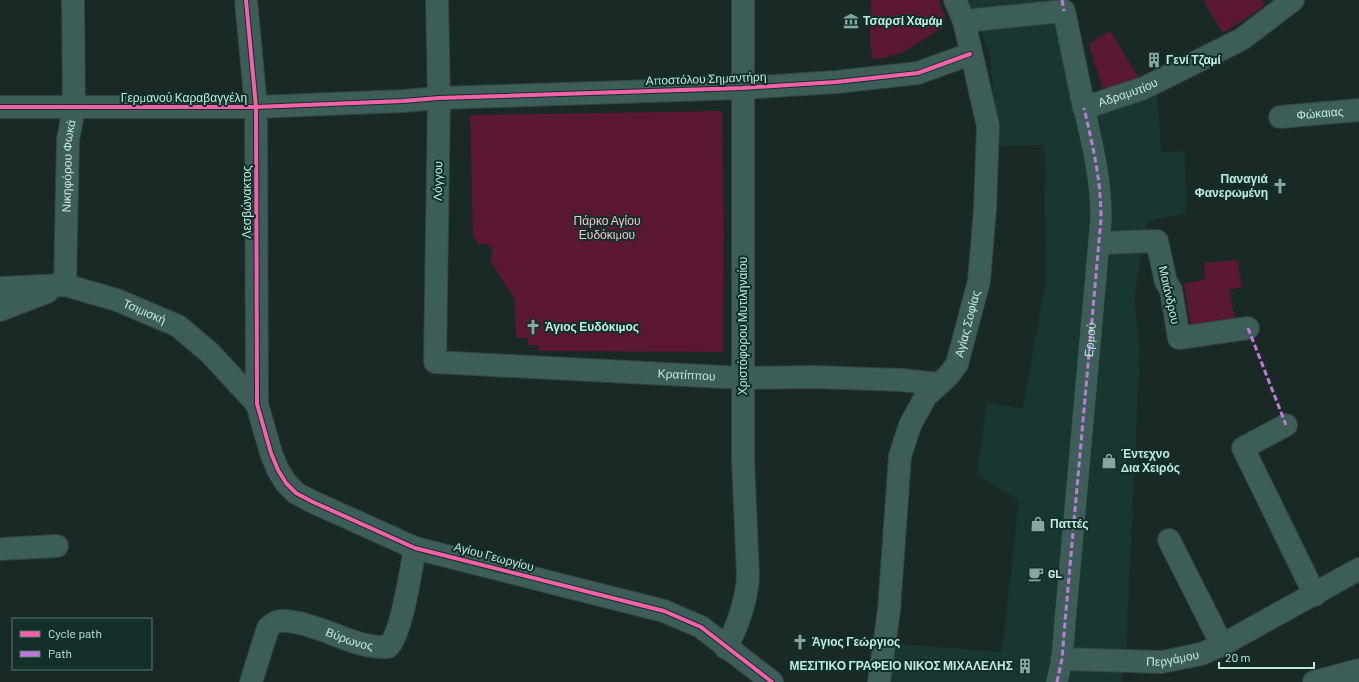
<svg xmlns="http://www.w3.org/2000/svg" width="1359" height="682" viewBox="0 0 1359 682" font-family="Barlow,sans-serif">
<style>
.built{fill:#193731}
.green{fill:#5b1834}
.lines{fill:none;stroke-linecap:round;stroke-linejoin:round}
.pedestrian-casing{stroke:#324441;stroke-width:22}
.minor-casing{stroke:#324441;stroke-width:24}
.pedestrian{stroke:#3d5d58;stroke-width:21}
.minor{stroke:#3d5d58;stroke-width:22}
.quiet{stroke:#bd7bd9;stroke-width:3;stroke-dasharray:6 3;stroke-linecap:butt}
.cycleway-casing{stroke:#132f2a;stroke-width:6}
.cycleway{stroke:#f560ab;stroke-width:4}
.labels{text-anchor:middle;stroke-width:4;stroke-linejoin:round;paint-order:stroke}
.poi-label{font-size:12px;font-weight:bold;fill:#c0eae0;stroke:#132f2a;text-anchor:start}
.street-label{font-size:12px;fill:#c0eae0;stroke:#132f2a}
.park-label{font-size:12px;fill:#f5c2d0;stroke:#132f2a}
</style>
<rect width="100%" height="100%" fill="#192926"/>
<path class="built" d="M968 0H1059L1079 111 1157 93 1161 152 1185 151 1187 213 1147 221 1134 298 1140 353 1126 651 1122 682H884L885 672 897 644 1002 652 1019 500 977 475 987 402 1023 409 1046 278 1044 145 997 146 990 55Z"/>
<g class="green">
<path d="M871 0H939L945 18 942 28 902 53 873 60 870 43Z"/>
<path d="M1203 0H1261L1265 6 1223 33Z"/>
<path d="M1110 31 1141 81 1114 92 1103 90 1089 44Z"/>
<path d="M722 111 724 233 723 352 538 351V345H528V338H516L515 300 490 260C495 254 493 249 487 244H478L473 235 470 115Z"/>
<path d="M1237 260 1242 287 1229 290 1235 319 1191 326 1184 284 1205 279 1204 263Z"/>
</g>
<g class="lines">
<g class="pedestrian-casing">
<path id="pedestrian" d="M1057 682 1062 659 1065 622 1101 219C1101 179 1093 147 1084 108"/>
</g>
<g class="minor-casing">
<g id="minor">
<path d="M246 0 256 107 257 404 271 453 278 470 286 483 296 493 313 502 415 548 664 611 701 627 772 682"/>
<path id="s1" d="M437 0 439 98 435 362 743 378 813 377 902 380 937 384"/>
<path id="s2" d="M964 21 1064 11 1084 108 1144 88 1242 39 1293 0"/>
<path d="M0 107H256L403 101 439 98 742 88 836 82 918 73 970 54"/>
<path id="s3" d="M1280 117 1359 110"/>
<path d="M1100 243 1157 241 1166 282 1171 290 1179 338 1248 328"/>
<path id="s4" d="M65 285 68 140 74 108 73 0"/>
<path id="s5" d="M0 288 65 285 117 300 178 326 210 353 257 404"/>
<path d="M0 310 47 292"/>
<path d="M1286 425 1243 448 1315 595"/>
<path d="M1169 540 1222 645"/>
<path d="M0 549 57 546"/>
<path d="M726 648C738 625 747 601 748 575L743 460V0"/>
<path id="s6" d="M1062 659 1162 662 1201 654 1222 645 1359 569"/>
<path id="s7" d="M251 682 268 628C272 625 275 621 281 621 287 620 293 622 299 623 329 629 357 649 388 647 402 634 411 569 415 548"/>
<path id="s8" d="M879 682 889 610 900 456 910 425 926 396 948 376 957 364 979 281 985 209 988 126 964 21 955 0"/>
<path d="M1314 682 1359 670"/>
</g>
</g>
<use href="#pedestrian" class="pedestrian"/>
<use href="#minor" class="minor"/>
<g class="quiet">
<path d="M1062 0 1064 11"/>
<path d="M1248 328 1286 425"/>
<path id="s9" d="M1057 682 1062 659 1065 622 1101 219C1101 179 1093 147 1084 108"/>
</g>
<g class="cycleway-casing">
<g id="cycleway">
<path d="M246 0 256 107 257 404 271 453 278 470 286 483 296 493 313 502 415 548 664 611 701 627 772 682"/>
<path d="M0 107H256L403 101 439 98 742 88 836 82 918 73 970 54"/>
</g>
</g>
<use href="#cycleway" class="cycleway"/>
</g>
<defs>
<g id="museum-bare" transform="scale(1.2)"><path d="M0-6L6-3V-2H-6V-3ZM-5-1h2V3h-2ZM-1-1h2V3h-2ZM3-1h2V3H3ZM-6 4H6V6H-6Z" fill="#86a69f" stroke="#132f2a" stroke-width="2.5" paint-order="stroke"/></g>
<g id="building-bare" transform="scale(1.2)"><path d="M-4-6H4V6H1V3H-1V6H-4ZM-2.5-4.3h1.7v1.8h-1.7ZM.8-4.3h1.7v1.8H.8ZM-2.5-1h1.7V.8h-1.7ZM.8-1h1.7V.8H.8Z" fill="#86a69f" stroke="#132f2a" stroke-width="2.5" paint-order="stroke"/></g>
<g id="church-bare" transform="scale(1.2)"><path d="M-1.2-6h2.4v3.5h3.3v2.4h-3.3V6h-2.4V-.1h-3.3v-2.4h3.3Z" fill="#86a69f" stroke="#132f2a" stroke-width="2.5" paint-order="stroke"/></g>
<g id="shop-bare" transform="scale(1.2)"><path d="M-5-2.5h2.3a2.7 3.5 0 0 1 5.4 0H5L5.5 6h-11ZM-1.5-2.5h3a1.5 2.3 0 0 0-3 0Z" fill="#86a69f" stroke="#132f2a" stroke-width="2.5" paint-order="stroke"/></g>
<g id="cafe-bare" transform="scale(1.2)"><path d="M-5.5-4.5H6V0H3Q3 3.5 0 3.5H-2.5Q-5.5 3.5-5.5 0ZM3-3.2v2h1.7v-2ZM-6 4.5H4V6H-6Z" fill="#86a69f" stroke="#132f2a" stroke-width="2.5" paint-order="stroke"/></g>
</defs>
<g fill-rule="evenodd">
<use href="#museum-bare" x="851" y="21"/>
<use href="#building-bare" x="1154" y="60"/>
<use href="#church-bare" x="1280" y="186"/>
<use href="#church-bare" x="533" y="327"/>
<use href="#shop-bare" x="1109" y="461"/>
<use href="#shop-bare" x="1038" y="524"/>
<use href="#cafe-bare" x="1036" y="574"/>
<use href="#church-bare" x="800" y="642"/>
<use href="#building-bare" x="1025" y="666"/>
</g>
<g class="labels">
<g class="poi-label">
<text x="863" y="25">Τσαρσί Χαμάμ</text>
<text x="1166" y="64">Γενί Τζαμί</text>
<text x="1268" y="183" text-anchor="end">Παναγιά<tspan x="1268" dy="14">Φανερωμένη</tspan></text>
<text x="545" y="331">Άγιος Ευδόκιμος</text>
<text x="1121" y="458">Έντεχνο<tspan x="1121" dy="14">Δια Χειρός</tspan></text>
<text x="1050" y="528">Παττές</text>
<text x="1048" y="578">GL</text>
<text x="812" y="646">Άγιος Γεώργιος</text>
<text x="1013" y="670" text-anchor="end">ΜΕΣΙΤΙΚΟ ΓΡΑΦΕΙΟ ΝΙΚΟΣ ΜΙΧΑΛΕΛΗΣ</text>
</g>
<g class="street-label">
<text transform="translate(706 79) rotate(-2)" y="4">Αποστόλου Σημαντήρη</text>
<text dy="4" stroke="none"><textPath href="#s2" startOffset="246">Αδραμυτίου</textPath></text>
<text x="184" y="102">Γερμανού Καραβαγγέλη</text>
<text dy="4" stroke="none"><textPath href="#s3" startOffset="40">Φώκαιας</textPath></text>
<text dy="4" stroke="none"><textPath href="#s4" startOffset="119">Νικηφόρου Φωκά</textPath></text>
<text transform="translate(438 181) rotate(-89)" y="4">Λόγγου</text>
<text transform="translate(247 202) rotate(-90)" y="4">Λεσβώνακτος</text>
<text transform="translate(1169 295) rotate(77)" y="4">Μαιάνδρου</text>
<text dy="4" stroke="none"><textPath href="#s5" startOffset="149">Τσιμισκή</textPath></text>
<text dy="4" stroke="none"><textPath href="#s8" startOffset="379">Αγίας Σοφίας</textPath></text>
<text transform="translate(743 326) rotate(-90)" y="4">Χριστόφορου Μυτιληναίου</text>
<text dy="4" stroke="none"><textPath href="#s9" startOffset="344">Ερμού</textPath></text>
<text dy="4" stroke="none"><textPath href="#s1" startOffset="614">Κρατίππου</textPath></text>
<text transform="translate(494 557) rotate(15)" y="4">Αγίου Γεωργίου</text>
<text dy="4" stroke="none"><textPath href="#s7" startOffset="143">Βύρωνος</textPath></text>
<text dy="4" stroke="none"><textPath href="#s6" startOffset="111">Περγάμου</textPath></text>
</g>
<g class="park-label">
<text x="607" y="225">Πάρκο Αγίου<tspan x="607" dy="14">Ευδόκιμου</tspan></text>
</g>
</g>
<rect x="12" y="618" width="140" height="52" fill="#132f2a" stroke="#587a73"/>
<rect x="20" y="631" width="20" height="6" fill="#f560ab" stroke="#587a73"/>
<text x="48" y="638" font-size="12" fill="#c0eae0">Cycle path</text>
<rect x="20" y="651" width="20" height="6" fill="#bd7bd9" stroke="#587a73"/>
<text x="48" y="658" font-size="12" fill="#c0eae0">Path</text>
<path d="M1219 662v6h95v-6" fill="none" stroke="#c0eae0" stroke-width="2"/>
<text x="1225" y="662" font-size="12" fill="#c0eae0" stroke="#132f2a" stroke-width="3" paint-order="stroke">20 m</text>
</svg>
